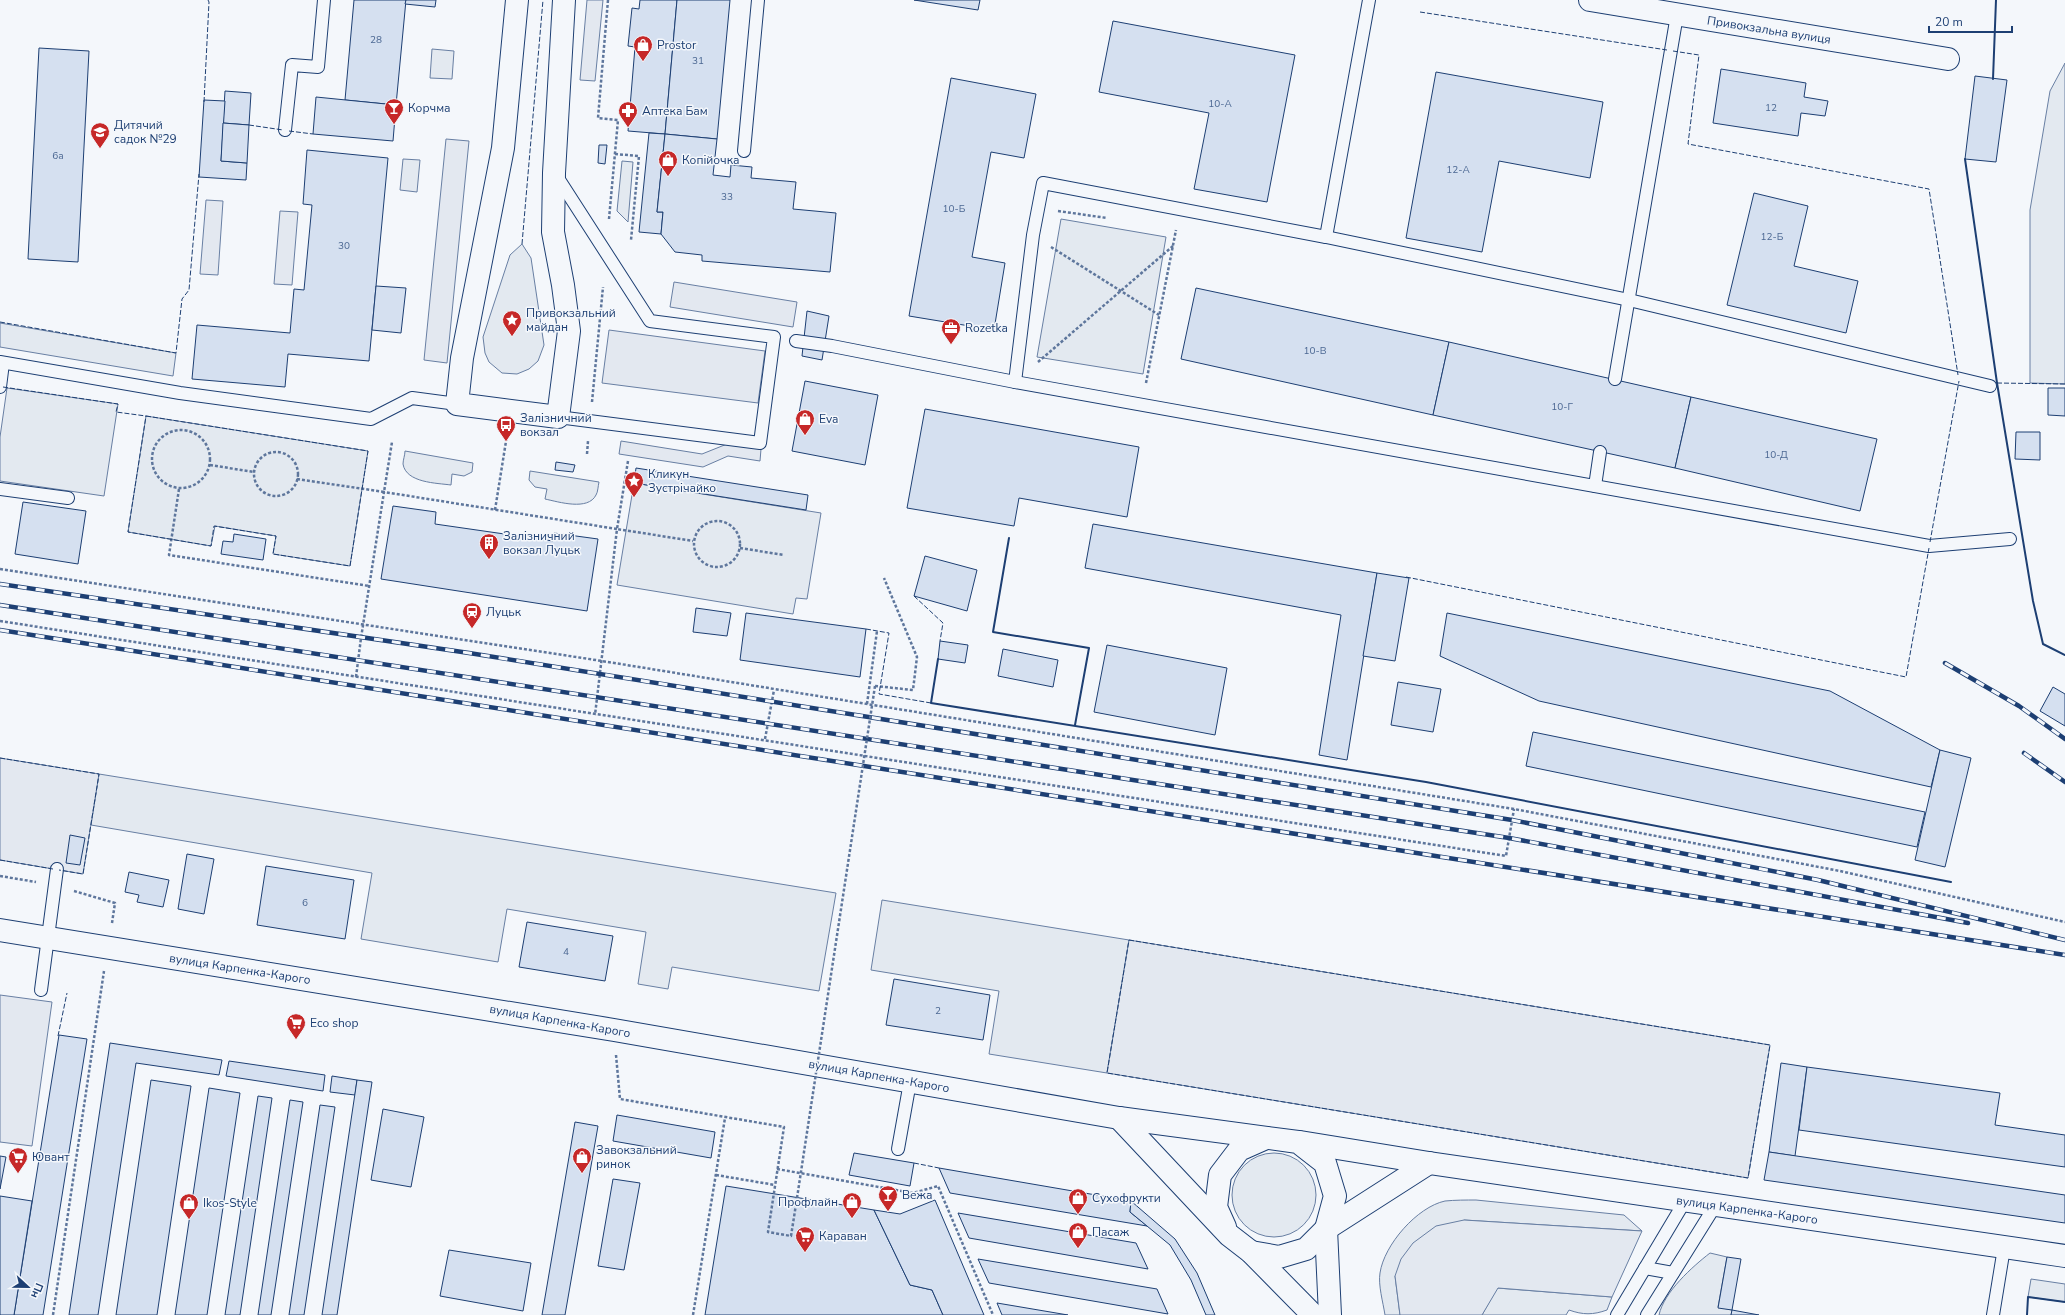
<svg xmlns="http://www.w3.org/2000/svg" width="2065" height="1315" viewBox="0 0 2065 1315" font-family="'Nunito Sans',sans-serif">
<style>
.green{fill:#e3e9f0;stroke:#687fa3}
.parking{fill:#e3e8f0;stroke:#687fa3}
.building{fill:#d5e0f0;stroke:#1d3f73}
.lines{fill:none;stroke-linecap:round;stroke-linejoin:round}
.service-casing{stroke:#1d3f73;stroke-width:14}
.minor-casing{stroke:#1d3f73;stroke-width:24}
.tertiary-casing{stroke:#1d3f73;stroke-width:24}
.secondary-casing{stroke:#1d3f73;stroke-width:24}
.path{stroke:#5e769c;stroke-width:2.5;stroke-dasharray:3 2;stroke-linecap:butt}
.service{stroke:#f4f7fb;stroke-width:12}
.minor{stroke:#f4f7fb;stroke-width:22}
.tertiary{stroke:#f4f7fb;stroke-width:22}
.secondary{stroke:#f4f7fb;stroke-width:22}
.rail-casing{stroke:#1d3f73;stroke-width:4.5}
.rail{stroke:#f4f7fb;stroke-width:3;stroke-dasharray:9;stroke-linecap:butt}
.path-bridge{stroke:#5e769c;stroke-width:2.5;stroke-dasharray:3 2;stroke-linecap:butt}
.fence{stroke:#1d3f73;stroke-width:1;stroke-dasharray:5 2;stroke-linecap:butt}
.wall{stroke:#1d3f73;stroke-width:2}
.labels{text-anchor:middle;stroke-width:3;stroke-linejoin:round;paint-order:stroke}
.number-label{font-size:10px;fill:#4b6792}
.street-label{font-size:12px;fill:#1d3f73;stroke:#f4f7fb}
.poi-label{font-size:12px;fill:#1d3f73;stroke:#f4f7fb;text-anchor:start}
</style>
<rect width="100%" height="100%" fill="#f4f7fb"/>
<g class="green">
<path d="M432 49 454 51 452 79 430 78Z"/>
<path d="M2065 63V384L2030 383V210L2050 91Z"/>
<path d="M403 159 420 160 417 192 400 190Z"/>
<path d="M622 161 633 162 628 222 617 211Z"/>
<path d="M1061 219 1166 237 1143 374 1037 357Z"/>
<path d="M522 244 531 258 544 345 538 361 529 369 517 374 502 373 489 362 485 353 483 337 510 255Z"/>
<path d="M0 323 176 353 173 376 0 347Z"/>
<path d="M7 388 118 404 104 496 0 481V437Z"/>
<path d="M146 416 368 451 350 566 273 554 276 536 215 526 211 546 128 532Z"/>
<path d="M405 451 473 463 472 472 464 476 452 474 451 485C437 483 406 483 403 464 403 460 405 455 405 451Z"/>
<path d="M530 471 599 482C598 486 598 492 596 495 588 511 559 502 545 499L547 489 535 487 529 480Z"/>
<path d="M634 483 821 513 807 599 796 598 793 614 617 585Z"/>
<path d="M99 774 836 893 819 991 672 967 668 989 638 984 646 932 507 909 498 962 361 939 372 873 91 825Z"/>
<path d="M882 900 1129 940 1107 1073 989 1054 999 991 871 970Z"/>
<circle cx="1274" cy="1195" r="42"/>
<path d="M1476 1200 1624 1215 1642 1231 1464 1220 1395 1276 1400 1315H1385C1383 1302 1378 1285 1380 1273 1384 1245 1417 1207 1445 1201 1455 1200 1466 1200 1476 1200Z"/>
<path d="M1710 1253 1727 1257 1718 1307 1732 1310 1731 1315H1659C1664 1292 1692 1267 1710 1253Z"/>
<path d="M2031 1279 2065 1284V1302L2028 1297Z"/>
<path d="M1497 1288 1612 1297 1607 1310C1593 1315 1583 1315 1569 1310L1566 1315H1482Z"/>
</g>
<g class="parking">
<path d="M587 0H603L595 81 580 80Z"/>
<path d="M446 139 469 141 447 363 424 360Z"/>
<path d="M206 200 223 201 218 275 200 274Z"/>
<path d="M280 211 298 212 292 285 274 284Z"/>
<path d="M674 282 797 302 793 327 670 307Z"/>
<path d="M609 330 765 351 758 403 602 383Z"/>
<path d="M621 441 702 454 727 444 761 449 760 461 728 456 703 467 619 454Z"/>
<path d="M0 758 99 774 83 874 0 860Z"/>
<path d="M1129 940 1770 1045 1748 1178 1107 1073Z"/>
<path d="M0 995 52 1002 32 1146 0 1142Z"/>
<path d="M1464 1220 1642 1231 1612 1297 1498 1288 1482 1315H1400L1395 1276 1401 1259 1413 1243 1436 1226Z"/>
</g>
<g class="building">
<path d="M354 0H406L396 105 345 100Z"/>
<path d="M406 0H436L435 7 405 4Z"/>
<path d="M640 0H677L665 134 628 131 635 47 628 46 632 8 639 9Z"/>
<path d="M677 0H730L717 139 665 134Z"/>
<path d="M914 0H980L978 10Z"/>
<path d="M1113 21 1295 55 1267 202 1194 189 1209 113 1099 92Z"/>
<path d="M39 48 89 51 78 262 28 259Z"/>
<path d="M1721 69 1806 83 1804 97 1828 101 1825 116 1801 113 1798 136 1713 123Z"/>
<path d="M1436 72 1603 102 1590 178 1499 161 1482 252 1406 238Z"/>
<path d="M1975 76 2007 80 1996 162 1965 159Z"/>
<path d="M951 78 1036 94 1024 158 991 152 972 257 1005 263 994 330 909 316Z"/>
<path d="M225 91 251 93 249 125 223 123Z"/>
<path d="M316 97 396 105 393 141 313 134Z"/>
<path d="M204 100 225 101 221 161 247 163 246 180 199 177Z"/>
<path d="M223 123 249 125 247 163 221 161Z"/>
<path d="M649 133 665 134 657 212H663L661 234 639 232Z"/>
<path d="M665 134 717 139 713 175 730 177 731 165 752 167 751 178 796 182 793 209 836 213 830 272 702 261V255L675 252 661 234 663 212H657Z"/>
<path d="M599 145H607L605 164 598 163Z"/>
<path d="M307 150 388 158 369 361 288 354 285 387 192 379 197 325 290 333 294 289 304 290 312 205 303 204Z"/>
<path d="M1754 193 1808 206 1794 266 1858 281 1846 333 1727 305Z"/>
<path d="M376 286 406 288 401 333 372 330Z"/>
<path d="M1196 288 1449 342 1433 415 1181 359Z"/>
<path d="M807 311 829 316 822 360 802 356Z"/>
<path d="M1449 342 1691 397 1675 468 1433 415Z"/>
<path d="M805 381 878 395 865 465 792 451Z"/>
<path d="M2048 388H2065V416L2048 415Z"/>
<path d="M1691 397 1877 439 1860 511 1675 468Z"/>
<path d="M925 409 1139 447 1127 517 1019 498 1014 526 907 508Z"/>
<path d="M2016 432H2040V460L2015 459Z"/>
<path d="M556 462 575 465 573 472 555 470Z"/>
<path d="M636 468 808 495 806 510 634 483Z"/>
<path d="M23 502 86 511 78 564 15 554Z"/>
<path d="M393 506 436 512 435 524 553 541 554 533 598 539 587 611 381 579Z"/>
<path d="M1093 524 1377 573 1347 760 1319 755 1341 615 1085 568Z"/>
<path d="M234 534 266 539 263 560 221 554 223 541 233 542Z"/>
<path d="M925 556 977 570 967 611 914 596Z"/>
<path d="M1377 573 1409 578 1395 661 1363 656Z"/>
<path d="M696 608 731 613 727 636 693 632Z"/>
<path d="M746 613 866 629 860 677 740 660Z"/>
<path d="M1447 613 1830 691 1940 750 1931 787 1539 701 1440 656Z"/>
<path d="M940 641 968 645 965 663 938 659Z"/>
<path d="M1107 645 1227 668 1215 735 1094 712Z"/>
<path d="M1003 649 1058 660 1053 687 998 676Z"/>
<path d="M1398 682 1441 689 1433 732 1391 725Z"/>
<path d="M2053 687 2065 694V726L2040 711Z"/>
<path d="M1533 732 1925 812 1917 847 1526 766Z"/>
<path d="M1940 750 1971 758 1945 867 1915 860Z"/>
<path d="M70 835 85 838 80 865 66 863Z"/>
<path d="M187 854 214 859 204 914 178 909Z"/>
<path d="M266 866 354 880 345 939 257 925Z"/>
<path d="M129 872 169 880 163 907 137 902 139 895 125 892Z"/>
<path d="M527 922 613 936 605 981 519 967Z"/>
<path d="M894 979 990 995 983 1040 886 1025Z"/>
<path d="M59 1035 87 1039 43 1315H14Z"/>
<path d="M110 1043 222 1060 219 1075 136 1063 98 1315H69Z"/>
<path d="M229 1061 325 1075 323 1091 226 1076Z"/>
<path d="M1781 1063 1807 1067 1795 1156 1769 1152Z"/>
<path d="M1807 1067 2000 1093 1995 1125 2065 1135V1167L1799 1130Z"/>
<path d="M332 1076 357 1080 355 1095 330 1092Z"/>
<path d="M151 1080 191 1086 157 1315H116Z"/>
<path d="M357 1080 372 1082 337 1315H322Z"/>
<path d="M209 1088 240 1093 207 1315H175Z"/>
<path d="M258 1096 272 1098 240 1315H225Z"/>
<path d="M290 1100 303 1102 271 1315H258Z"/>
<path d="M320 1105 335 1107 304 1315H289Z"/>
<path d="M383 1109 424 1117 411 1187 371 1180Z"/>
<path d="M617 1115 715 1132 711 1158 613 1141Z"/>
<path d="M575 1122 598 1126 565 1315H542Z"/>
<path d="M1769 1152 2065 1195V1223L1764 1180Z"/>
<path d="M854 1153 914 1163 910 1186 849 1175Z"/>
<path d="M0 1156 6 1157 0 1189Z"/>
<path d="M939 1168 1131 1201 1130 1212 1147 1226 950 1193Z"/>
<path d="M613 1179 640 1183 624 1270 598 1266Z"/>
<path d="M726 1186 874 1210 910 1285 932 1290 943 1315H705Z"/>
<path d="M0 1196 32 1201 14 1315H0Z"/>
<path d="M935 1200 938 1207 984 1315H943L932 1290 910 1285 874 1210 900 1214Z"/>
<path d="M1131 1201 1175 1239 1197 1273 1215 1315H1206L1191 1280 1170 1245 1130 1212Z"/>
<path d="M958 1213 1136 1243 1148 1269 969 1238Z"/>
<path d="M449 1250 531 1263 523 1311 440 1296Z"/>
<path d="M1727 1257 1741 1259 1732 1310 1718 1308Z"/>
<path d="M978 1259 1157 1289 1168 1314 989 1283Z"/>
<path d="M997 1303 1068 1315H1002Z"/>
<path d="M1732 1310 1759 1315H1731Z"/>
</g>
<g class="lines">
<g class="service-casing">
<g id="service">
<path d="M285 130 292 65 318 67 324 0"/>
<path d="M744 151 758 0"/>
<path d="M556 175 650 321 774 337 760 443 558 417"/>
<path d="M1326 237 1629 300 1990 386"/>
<path d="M796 341 832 346 1015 382 1929 546 2010 539"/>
<path d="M0 362 180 393 371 419 412 398 457 404"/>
<path d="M1615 379 1677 15"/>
<path d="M1015 382 1033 235 1043 183 1326 237 1369 0"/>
<path d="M0 387 3 363"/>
<path d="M1595 486 1600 452"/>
<path d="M0 489 68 498"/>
<path d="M41 990 57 869"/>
<path d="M898 1149 910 1082"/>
<path d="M1645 1268 1673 1273"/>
<path d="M1617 1315 1685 1201"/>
<path d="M1647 1315 1715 1206"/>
<path d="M1993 1315 2004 1248"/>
</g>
</g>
<g class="minor-casing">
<path id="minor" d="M1590 0 1948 59"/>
</g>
<g class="tertiary-casing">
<path id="tertiary" d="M517 0 503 148 462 358 457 404 558 417 569 331 563 285 553 232 554 173 564 0"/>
</g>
<g class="secondary-casing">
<g id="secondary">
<path d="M0 930 614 1030 1119 1118 1298 1142 1325 1163 1335 1196 1326 1229 1330 1315"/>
<path d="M1119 1118 1229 1235 1251 1252 1313 1315"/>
<path d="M1300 1142 1429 1163 2065 1256"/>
<path d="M1225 1227 1216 1207 1220 1175 1239 1150 1266 1138"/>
<path d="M1251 1252 1279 1257 1306 1249 1326 1229 1429 1163"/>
</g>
</g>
<g class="path">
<path d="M608 0 598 118 618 120 609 219"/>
<path d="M615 154 639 156 631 240"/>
<path d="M1058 211 1107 218"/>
<path d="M1051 247 1159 315"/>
<path d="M1038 362 1173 246"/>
<path d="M1146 383 1176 230"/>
<path d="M592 402 603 287"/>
<circle cx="181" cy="459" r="29"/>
<circle cx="276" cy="474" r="22"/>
<path d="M587 454 588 441"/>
<path d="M628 461 617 529 693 541"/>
<path d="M210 465 254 472"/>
<path d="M297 479 384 492 392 442"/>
<path d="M179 489 169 555 369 586"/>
<path d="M495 510 507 435"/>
<circle cx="717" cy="544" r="23"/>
<path d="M740 548 784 555"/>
<path d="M0 569 602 661 1514 809 1840 871 2065 922"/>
<path d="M0 621 1506 856 1514 809"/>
<path d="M356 677 361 638 384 492 617 529 595 715"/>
<path d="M875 686 913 690 917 657 884 578"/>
<path d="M867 704 877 631"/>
<path d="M765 739 774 690"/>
<path d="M0 876 36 882"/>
<path d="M74 891 115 903 112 923"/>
<path d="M616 1055 620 1099 784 1127 768 1232 791 1236 797 1198"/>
<path d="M777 1169 913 1193 938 1186 993 1315"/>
<path d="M716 1175 775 1185"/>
<path d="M53 1315 104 971"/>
<path d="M693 1315 725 1118"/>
</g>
<use href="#service" class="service"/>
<use href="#minor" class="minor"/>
<use href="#tertiary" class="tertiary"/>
<use href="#secondary" class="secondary"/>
<g class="rail-casing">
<g id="rail">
<path d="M0 584 469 653 1512 820 1818 880 2065 940"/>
<path d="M0 605 1509 838 1968 923"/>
<path d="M0 630 2065 955"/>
<path d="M1945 663 2019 706 2065 739"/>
<path d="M2024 753 2065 782"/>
</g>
</g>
<use href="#rail" class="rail"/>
<path class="path-bridge" d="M797 1198 875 686"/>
<g class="fence">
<path d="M1420 12 1667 50"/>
<path d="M1673 51 1699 55 1688 144 1929 189 1958 375"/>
<path d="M204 102 209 2 208 0"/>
<path d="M249 125 283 130"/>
<path d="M289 131 313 134"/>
<path d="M522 244 543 0"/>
<path d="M0 322 176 353 182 299 189 290 199 174"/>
<path d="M1997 383 2065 384"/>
<path d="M3 387 118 404 116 412 146 416"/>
<path d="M146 416 368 451 350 566 273 554 276 536 214 526 211 546 128 532Z"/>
<path d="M1930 542 1959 381"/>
<path d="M1406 577 1906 677 1929 548"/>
<path d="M914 596 943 623 940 641"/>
<path d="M866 629 889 633 879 694 931 703"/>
<path d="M0 758 99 774 83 874 59 870"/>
<path d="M0 860 53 869"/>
<path d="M1129 940 1770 1045 1748 1178 1107 1073Z"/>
<path d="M58 1036 67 993"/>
<path d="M914 1163 939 1168"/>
</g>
<g class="wall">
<path d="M1993 79 1996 0"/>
<path d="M1965 159 1997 383 2033 601 2043 644 2065 655"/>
<path d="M1009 538 993 632 1089 648 1075 725"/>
<path d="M938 659 931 703 1426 782 1951 882"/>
<path d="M2027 1315 2028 1297 2065 1302"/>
</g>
</g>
<defs>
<g id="shop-pin" transform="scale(1)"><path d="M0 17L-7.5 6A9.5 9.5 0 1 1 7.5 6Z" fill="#c62828" stroke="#f4f7fb"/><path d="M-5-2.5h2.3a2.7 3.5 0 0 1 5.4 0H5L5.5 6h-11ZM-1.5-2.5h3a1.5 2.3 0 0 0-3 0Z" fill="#fff"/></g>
<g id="bar-pin" transform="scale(1)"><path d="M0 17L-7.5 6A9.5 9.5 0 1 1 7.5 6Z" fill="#c62828" stroke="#f4f7fb"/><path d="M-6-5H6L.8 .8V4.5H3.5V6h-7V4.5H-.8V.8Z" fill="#fff"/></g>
<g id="pharmacy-pin" transform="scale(1)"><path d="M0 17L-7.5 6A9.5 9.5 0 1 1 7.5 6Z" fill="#c62828" stroke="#f4f7fb"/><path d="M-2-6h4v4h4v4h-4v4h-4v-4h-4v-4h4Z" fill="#fff"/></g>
<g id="school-pin" transform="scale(1)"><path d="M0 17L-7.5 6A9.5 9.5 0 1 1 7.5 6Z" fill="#c62828" stroke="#f4f7fb"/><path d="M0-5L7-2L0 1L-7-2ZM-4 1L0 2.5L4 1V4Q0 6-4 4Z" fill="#fff"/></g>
<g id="sight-pin" transform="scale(1)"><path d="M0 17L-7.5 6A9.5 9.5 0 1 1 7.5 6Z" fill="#c62828" stroke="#f4f7fb"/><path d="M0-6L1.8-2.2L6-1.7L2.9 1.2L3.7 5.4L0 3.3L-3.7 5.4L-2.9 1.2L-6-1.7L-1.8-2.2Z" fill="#fff"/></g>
<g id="office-pin" transform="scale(1)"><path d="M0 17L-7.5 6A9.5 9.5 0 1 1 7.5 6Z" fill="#c62828" stroke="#f4f7fb"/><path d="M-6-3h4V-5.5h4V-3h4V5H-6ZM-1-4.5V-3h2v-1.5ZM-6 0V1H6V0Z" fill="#fff"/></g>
<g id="bus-pin" transform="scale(1)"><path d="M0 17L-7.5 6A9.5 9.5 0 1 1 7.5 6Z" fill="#c62828" stroke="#f4f7fb"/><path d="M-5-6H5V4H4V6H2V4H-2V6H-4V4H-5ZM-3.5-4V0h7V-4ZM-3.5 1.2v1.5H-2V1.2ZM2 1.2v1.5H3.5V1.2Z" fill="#fff"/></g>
<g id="building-pin" transform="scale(1)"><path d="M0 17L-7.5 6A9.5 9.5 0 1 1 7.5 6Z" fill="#c62828" stroke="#f4f7fb"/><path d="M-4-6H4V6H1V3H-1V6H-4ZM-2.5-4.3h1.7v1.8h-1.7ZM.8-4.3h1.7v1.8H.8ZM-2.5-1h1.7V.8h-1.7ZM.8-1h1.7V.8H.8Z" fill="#fff"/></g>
<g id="station-pin" transform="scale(1)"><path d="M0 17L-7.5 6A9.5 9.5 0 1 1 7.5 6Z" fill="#c62828" stroke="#f4f7fb"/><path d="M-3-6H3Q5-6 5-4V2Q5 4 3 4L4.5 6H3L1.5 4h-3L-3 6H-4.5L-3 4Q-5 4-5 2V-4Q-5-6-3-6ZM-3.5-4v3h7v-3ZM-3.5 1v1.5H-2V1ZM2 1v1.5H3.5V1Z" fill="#fff"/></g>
<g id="supermarket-pin" transform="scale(1)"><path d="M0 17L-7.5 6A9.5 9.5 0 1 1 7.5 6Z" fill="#c62828" stroke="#f4f7fb"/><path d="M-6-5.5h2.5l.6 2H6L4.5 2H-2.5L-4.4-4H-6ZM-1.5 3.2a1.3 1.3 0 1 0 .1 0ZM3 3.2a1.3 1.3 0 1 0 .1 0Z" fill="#fff"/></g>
</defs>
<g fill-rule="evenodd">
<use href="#shop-pin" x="643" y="45"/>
<use href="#bar-pin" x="394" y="108"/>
<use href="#pharmacy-pin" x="628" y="111"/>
<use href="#school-pin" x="100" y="132"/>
<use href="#shop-pin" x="668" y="160"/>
<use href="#sight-pin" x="512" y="320"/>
<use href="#office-pin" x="951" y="328"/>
<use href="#shop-pin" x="805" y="419"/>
<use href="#bus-pin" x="506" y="425"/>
<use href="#sight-pin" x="634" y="481"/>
<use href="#building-pin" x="489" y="543"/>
<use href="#station-pin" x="472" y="612"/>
<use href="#supermarket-pin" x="296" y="1023"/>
<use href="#supermarket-pin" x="18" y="1157"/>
<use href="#shop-pin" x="582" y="1157"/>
<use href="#bar-pin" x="888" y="1195"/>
<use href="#shop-pin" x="1078" y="1198"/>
<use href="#shop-pin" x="852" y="1202"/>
<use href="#shop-pin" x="189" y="1203"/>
<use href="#shop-pin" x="1078" y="1232"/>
<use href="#supermarket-pin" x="805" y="1236"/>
</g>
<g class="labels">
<g class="number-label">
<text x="376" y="43">28</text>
<text x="698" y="64">31</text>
<text x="1220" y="107">10-А</text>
<text x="1771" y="111">12</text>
<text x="58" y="159">6а</text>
<text x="1458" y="173">12-А</text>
<text x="727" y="200">33</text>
<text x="954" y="212">10-Б</text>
<text x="1772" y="240">12-Б</text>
<text x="344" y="249">30</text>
<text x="1315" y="354">10-В</text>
<text x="1562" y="410">10-Г</text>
<text x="1776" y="458">10-Д</text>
<text x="305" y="906">6</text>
<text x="566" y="955">4</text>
<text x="938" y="1014">2</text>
</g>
<g class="street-label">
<text transform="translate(1769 30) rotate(9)" y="4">Привокзальна вулиця</text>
<text transform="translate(240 969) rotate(9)" y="4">вулиця Карпенка-Карого</text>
<text transform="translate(560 1021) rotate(10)" y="4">вулиця Карпенка-Карого</text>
<text transform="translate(879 1076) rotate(10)" y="4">вулиця Карпенка-Карого</text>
<text transform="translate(1747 1210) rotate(8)" y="4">вулиця Карпенка-Карого</text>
</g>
<g class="poi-label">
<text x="657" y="49">Prostor</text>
<text x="408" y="112">Корчма</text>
<text x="642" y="115">Аптека Бам</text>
<text x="114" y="129">Дитячий<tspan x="114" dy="14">садок №29</tspan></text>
<text x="682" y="164">Копійочка</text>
<text x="526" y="317">Привокзальний<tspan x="526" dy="14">майдан</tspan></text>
<text x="965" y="332">Rozetka</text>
<text x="520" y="422">Залізничний<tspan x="520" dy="14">вокзал</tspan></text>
<text x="819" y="423">Eva</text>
<text x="648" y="478">Кликун<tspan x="648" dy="14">Зустрічайко</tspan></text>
<text x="503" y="540">Залізничний<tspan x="503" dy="14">вокзал Луцьк</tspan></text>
<text x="486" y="616">Луцьк</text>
<text x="310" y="1027">Eco shop</text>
<text x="596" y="1154">Завокзальний<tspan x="596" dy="14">ринок</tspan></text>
<text x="32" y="1161">Ювант</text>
<text x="902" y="1199">Вежа</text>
<text x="1092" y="1202">Сухофрукти</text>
<text x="838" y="1206" text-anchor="end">Профлайн</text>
<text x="203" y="1207">Ikos-Style</text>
<text x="1092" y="1236">Пасаж</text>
<text x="819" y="1240">Караван</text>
</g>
</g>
<g transform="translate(28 1287) rotate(112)" stroke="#f4f7fb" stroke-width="3" paint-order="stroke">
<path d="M0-3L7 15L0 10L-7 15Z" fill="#1d3f73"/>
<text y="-6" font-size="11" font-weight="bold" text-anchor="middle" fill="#1d3f73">Пн</text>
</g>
<path d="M1929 26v6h83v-6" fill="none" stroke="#1d3f73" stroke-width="2"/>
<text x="1935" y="26" font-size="12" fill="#1d3f73" stroke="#f4f7fb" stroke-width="3" paint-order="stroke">20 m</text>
</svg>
